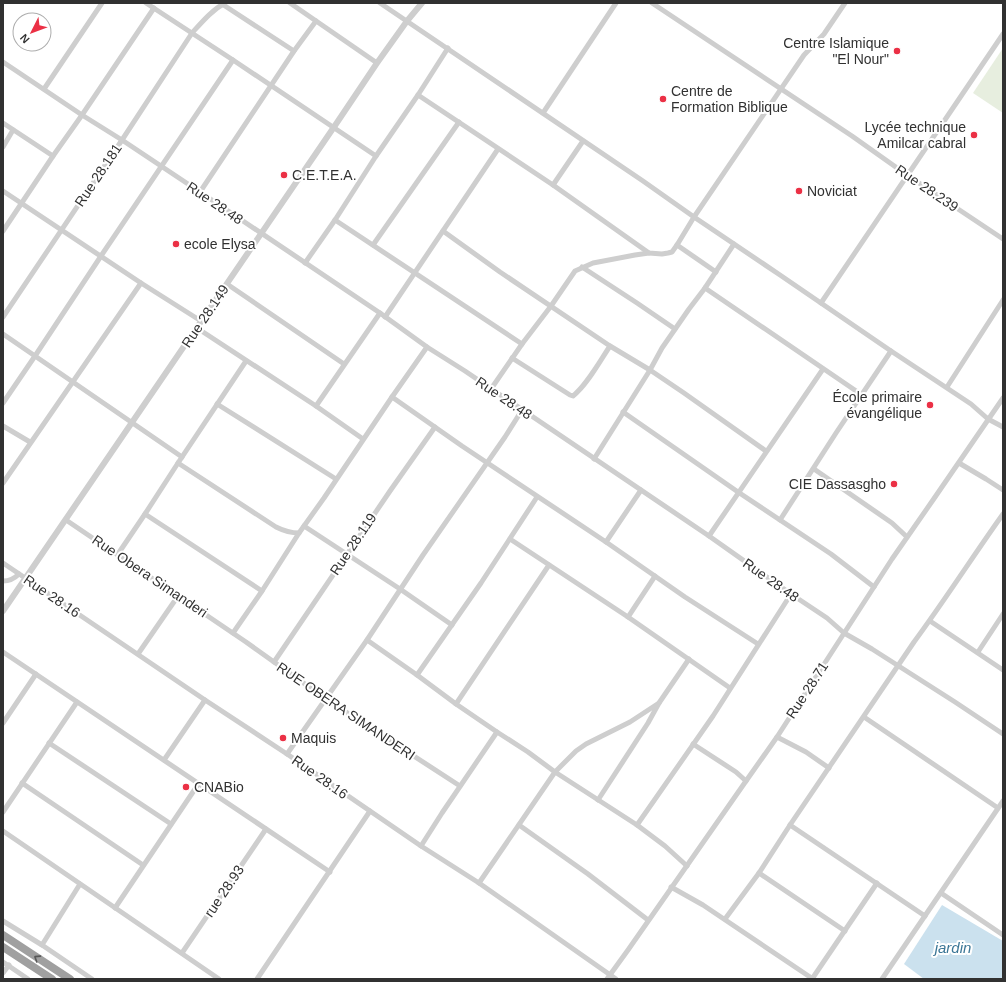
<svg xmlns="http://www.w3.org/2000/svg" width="1006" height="982" viewBox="0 0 1006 982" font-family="Helvetica,sans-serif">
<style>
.green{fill:#e7eedf}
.water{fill:#cbe1ee}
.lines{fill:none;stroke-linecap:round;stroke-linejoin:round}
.minor{stroke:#cecece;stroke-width:5}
.tertiary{stroke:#cecece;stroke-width:6}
.trunk{stroke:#a0a0a0;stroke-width:8}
.oneway{stroke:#585858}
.poi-dot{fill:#eb3045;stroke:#fff;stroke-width:1.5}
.labels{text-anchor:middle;stroke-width:4;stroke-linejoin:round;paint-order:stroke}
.poi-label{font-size:14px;fill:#313131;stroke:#fff;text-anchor:start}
.street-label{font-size:14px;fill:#313131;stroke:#fff}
.water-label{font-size:15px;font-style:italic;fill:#3b7696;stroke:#fff}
</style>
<rect width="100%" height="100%" fill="#fff"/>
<path class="green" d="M1003 48V113L973 93Z"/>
<path class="water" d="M942 905 1003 941V979H924L904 964Z"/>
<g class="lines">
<g class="minor">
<path d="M146 3 233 60 376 156"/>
<path d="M290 3 377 63"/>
<path d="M380 3 643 181 694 217 780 275 891 351 971 404 988 419 1003 427"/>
<path d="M652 3 852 136 907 175 1003 239"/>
<path d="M222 4 294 51"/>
<path d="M3 62 82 115 122 140 200 192 380 313 427 347 465 371 709 536 791 594 827 618 844 633 872 649 955 702 1003 734"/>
<path d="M44 89 102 3"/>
<path d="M418 95 553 185 649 253 662 254 668 253 672 252 677 245 694 217 804 55 824 34 845 3"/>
<path d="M543 113 616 3"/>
<path d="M3 123 53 156"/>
<path d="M3 147 13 130"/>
<path d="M553 185 583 141"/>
<path d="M3 191 141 283 201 321"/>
<path d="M200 192 294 51 316 21"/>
<path d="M335 220 522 344"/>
<path d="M3 231 53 156 82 115 154 8"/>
<path d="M443 231 500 272 610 346 650 370 684 393 766 451"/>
<path d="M373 245 459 122"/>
<path d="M677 245 716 272"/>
<path d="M305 263 335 220 376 156 418 95 448 48"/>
<path d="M582 267 637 303 675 329"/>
<path d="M227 284 344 364"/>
<path d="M705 288 862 395"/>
<path d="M821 303 1003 34"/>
<path d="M3 317 122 140 192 33C202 22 212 10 225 3"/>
<path d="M385 317 498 149"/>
<path d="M197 328 316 406 363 439"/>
<path d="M3 334 182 457"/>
<path d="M512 358 570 395 573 396C587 385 600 361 610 346"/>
<path d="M947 387 1003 300"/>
<path d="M491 389 522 344 551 306 575 271 593 263 635 255 649 253"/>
<path d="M392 397 462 446 606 542 685 597 758 644"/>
<path d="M3 403 35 356 101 256 233 60"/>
<path d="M217 404 336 479"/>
<path d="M316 406 380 313"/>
<path d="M623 412 738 492 831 554 874 587"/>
<path d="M3 426 30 442"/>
<path d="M594 459 650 370 662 348 689 309 705 288 734 244"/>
<path d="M178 463 276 527C284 531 290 533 299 533"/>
<path d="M959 463 986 479 1003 490"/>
<path d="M814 469 892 523 907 537"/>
<path d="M3 483 141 283"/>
<path d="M145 514 262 591"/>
<path d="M66 520 246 642 326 699 460 786"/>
<path d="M780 520 836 433 891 351"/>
<path d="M304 526 400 589 452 625"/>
<path d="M709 536 823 369"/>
<path d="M510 539 628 617 730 688"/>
<path d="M606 542 641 490"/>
<path d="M118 554 145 514 178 463 246 361"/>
<path d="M3 563 205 700 287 754 421 846 479 883 616 979"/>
<path d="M3 581C10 581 14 579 19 574"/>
<path d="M628 617 655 576"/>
<path d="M930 621 1003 670"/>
<path d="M233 633 262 591 299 533 324 498 392 397 427 347"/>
<path d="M367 640 417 675 456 704 497 732 528 752 555 772 637 825 665 846 687 866"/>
<path d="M3 652 330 872"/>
<path d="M978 652 1003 614"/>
<path d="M138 654 178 596"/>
<path d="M274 662 390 491 435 427"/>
<path d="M417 675 481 583 537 497"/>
<path d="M456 704 549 565"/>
<path d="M864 717 998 808"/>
<path d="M3 723 36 674"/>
<path d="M777 737 806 752 829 768"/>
<path d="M49 743 171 824"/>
<path d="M693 744 736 772 746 781"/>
<path d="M287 754 367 640 423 555 505 437 522 410"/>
<path d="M164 760 205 700"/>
<path d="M22 783 143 865"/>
<path d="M598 800 648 723 659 703 689 659"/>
<path d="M3 812 77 702"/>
<path d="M519 825 588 874 648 920"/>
<path d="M637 825 713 716 791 594"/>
<path d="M790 825 925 916"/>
<path d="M3 831 219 979"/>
<path d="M421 846 442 813 497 732"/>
<path d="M759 873 845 931"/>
<path d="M479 883 555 772 576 751 586 744 630 722 659 703"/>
<path d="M671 887 703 905 813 979"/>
<path d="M941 893 1003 935"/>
<path d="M115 908 199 783"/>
<path d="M725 919 759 873 790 825 914 642C945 600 973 556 1003 514"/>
<path d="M3 921 42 945 92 979"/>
<path d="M42 945 80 884"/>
<path d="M182 953 266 829"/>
<path d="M3 962 28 979"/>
<path d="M3 973 9 965"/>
<path d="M257 979 370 811"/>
<path d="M607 979 628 950 746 781 777 737 892 559 933 500 1003 398"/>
<path d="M812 979 877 883"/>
<path d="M882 979 1003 801"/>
</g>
<path class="tertiary" d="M3 611 334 127 377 63 407 21 422 3"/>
<g class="trunk">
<path d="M3 935 70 979"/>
<path d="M3 947 52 979"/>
</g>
</g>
<defs><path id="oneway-chevron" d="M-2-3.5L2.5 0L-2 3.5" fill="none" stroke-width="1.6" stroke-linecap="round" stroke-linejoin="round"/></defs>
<use class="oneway" href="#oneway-chevron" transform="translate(37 958) rotate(-147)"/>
<g class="poi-dot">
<circle cx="897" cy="51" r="4"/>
<circle cx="663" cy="99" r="4"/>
<circle cx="974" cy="135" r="4"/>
<circle cx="284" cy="175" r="4"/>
<circle cx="799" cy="191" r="4"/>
<circle cx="176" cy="244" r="4"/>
<circle cx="930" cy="405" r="4"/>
<circle cx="894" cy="484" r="4"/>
<circle cx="283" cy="738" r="4"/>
<circle cx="186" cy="787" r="4"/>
</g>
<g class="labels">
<g class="poi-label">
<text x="889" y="48" text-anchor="end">Centre Islamique<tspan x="889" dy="16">"El Nour"</tspan></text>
<text x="671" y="96">Centre de<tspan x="671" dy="16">Formation Biblique</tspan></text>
<text x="966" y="132" text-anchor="end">Lycée technique<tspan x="966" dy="16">Amilcar cabral</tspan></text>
<text x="292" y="180">C.E.T.E.A.</text>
<text x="807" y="196">Noviciat</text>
<text x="184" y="249">ecole Elysa</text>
<text x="922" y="402" text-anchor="end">École primaire<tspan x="922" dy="16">évangélique</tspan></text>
<text x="886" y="489" text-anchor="end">CIE Dassasgho</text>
<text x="291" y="743">Maquis</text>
<text x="194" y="792">CNABio</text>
</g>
<g class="street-label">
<text transform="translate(98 175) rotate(-56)" y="5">Rue 28.181</text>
<text transform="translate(927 188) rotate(34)" y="5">Rue 28.239</text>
<text transform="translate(215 203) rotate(34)" y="5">Rue 28.48</text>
<text transform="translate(205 316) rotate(-56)" y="5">Rue 28.149</text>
<text transform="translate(504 398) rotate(34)" y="5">Rue 28.48</text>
<text transform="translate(353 544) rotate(-56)" y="5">Rue 28.119</text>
<text transform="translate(150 576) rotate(34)" y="5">Rue Obera Simanderi</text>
<text transform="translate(771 580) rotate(35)" y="5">Rue 28.48</text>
<text transform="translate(52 596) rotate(34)" y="5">Rue 28.16</text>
<text transform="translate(807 690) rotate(-57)" y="5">Rue 28.71</text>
<text transform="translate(346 711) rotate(34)" y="5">RUE OBERA SIMANDERI</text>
<text transform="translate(320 777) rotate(35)" y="5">Rue 28.16</text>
<text transform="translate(224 891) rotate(-56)" y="5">rue 28.93</text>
</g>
<g class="water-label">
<text x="953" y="953">jardin</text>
</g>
</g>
<rect width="1006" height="982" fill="none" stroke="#313131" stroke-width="8"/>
<g transform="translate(32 32) rotate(228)"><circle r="19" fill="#ffffff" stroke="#adadad"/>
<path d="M0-3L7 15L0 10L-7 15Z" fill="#eb3045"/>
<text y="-6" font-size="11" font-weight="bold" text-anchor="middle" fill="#313131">N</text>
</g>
</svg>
